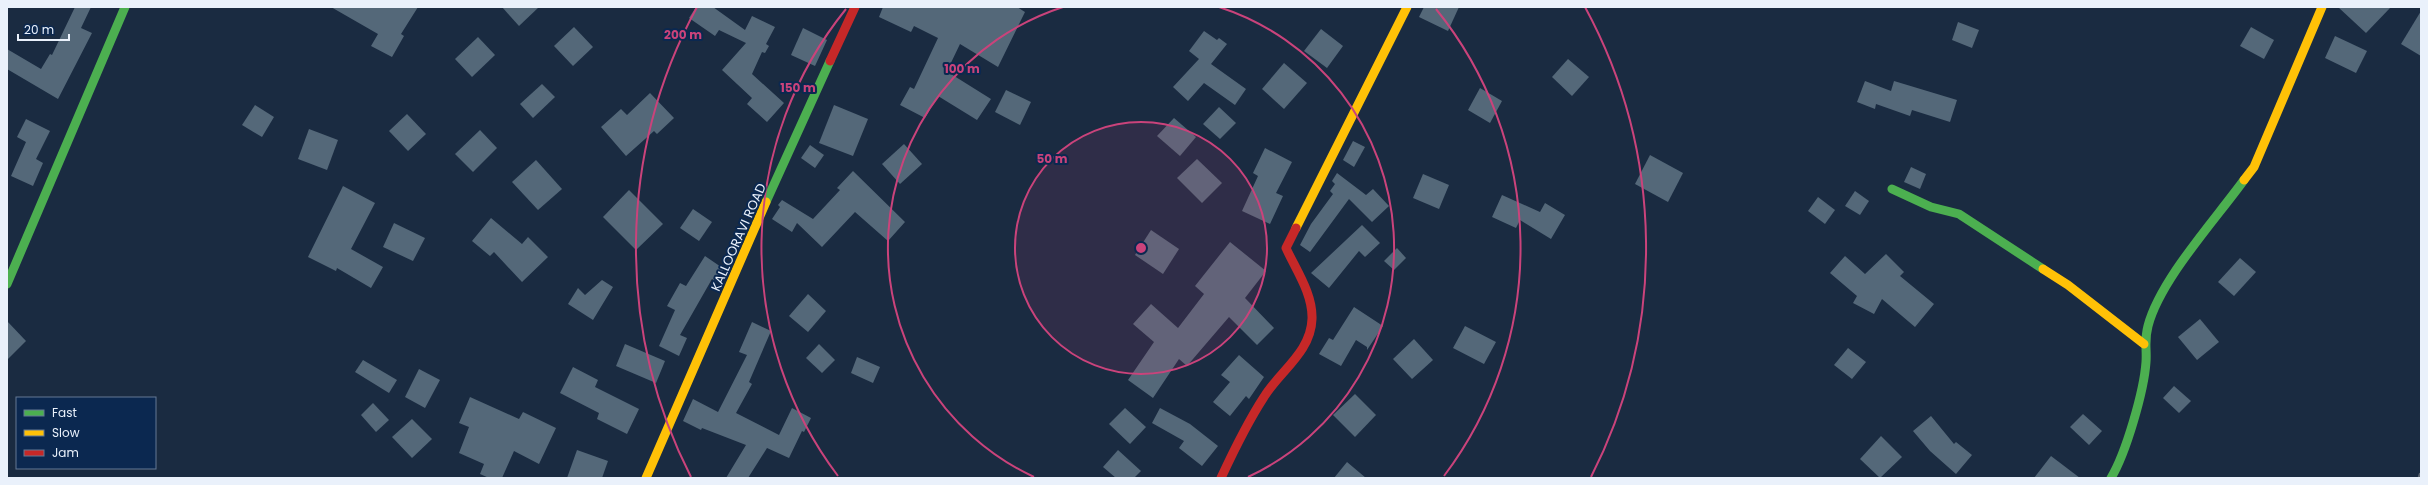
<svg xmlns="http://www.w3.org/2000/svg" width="2428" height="485" viewBox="0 0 2428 485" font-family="Poppins,sans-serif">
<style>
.building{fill:#546879}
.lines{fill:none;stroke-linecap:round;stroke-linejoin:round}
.fast{stroke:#4caf50;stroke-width:9}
.slow{stroke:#ffc107;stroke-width:9}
.jam{stroke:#c62828;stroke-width:9}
.rail{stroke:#5b6470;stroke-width:3;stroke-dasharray:5 5;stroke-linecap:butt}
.ring{fill:none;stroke:#ca437b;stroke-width:2}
.labels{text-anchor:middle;stroke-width:4;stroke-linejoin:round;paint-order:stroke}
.street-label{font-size:13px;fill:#eaf1fb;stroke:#0b2850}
.centre{fill:#ca437b;stroke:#0b2850;stroke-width:2}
.ring-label{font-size:12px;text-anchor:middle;font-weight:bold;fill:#ca437b;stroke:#0b2850;stroke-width:4;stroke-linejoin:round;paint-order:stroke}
</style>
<rect width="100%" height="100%" fill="#1a2b41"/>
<g class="building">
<path d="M75 7H91L81 28 92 33 58 99 7 69V49L41 69 50 54 52 55Z"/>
<path d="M331 7H418L401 34 404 36 392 57 371 46 378 34Z"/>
<path d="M502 7H539L519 26Z"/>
<path d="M696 7H713L745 30 752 16 775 27 766 44 769 46 765 53 762 52 752 74 784 103 767 122 747 104 752 98 722 70 746 43 719 30 715 36 689 18Z"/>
<path d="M883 7H1017L1025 12 998 67 960 44 948 69 952 71 951 74 991 99 977 120 938 96 925 118 900 105 910 87 914 89 938 38 914 26 911 32 879 17Z"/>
<path d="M1424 7H1459L1448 31 1419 17Z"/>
<path d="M2338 7H2391L2366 33Z"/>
<path d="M2421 11V56L2401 44Z"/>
<path d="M1958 22 1979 30 1972 48 1952 40Z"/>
<path d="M574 27 593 47 573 66 554 46Z"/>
<path d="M2251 27 2274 40 2264 59 2240 46Z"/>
<path d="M803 28 827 40 815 66 791 55Z"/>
<path d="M1321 29 1343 46 1327 68 1304 51Z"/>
<path d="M1204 31 1217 40 1219 38 1227 44 1211 64 1246 89 1235 105 1204 83 1188 101 1173 87 1199 59 1189 51Z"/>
<path d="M2335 36 2367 51 2356 73 2325 58Z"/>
<path d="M478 37 495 55 472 77 455 59Z"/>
<path d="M1568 59 1589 77 1572 96 1552 77Z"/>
<path d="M1284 63 1307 83 1284 109 1262 89Z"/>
<path d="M1865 81 1891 91 1894 81 1957 100 1950 122 1912 110 1910 116 1876 104 1875 109 1857 102Z"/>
<path d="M542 84 555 97 533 118 520 104Z"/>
<path d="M1480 88 1502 101 1490 123 1468 110Z"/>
<path d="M1006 90 1031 102 1020 125 995 112Z"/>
<path d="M650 93 674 118 657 134 654 131 626 156 601 127 621 109 627 115Z"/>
<path d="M255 105 274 117 262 137 242 125Z"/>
<path d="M834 105 868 119 853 156 819 143Z"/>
<path d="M1219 107 1236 123 1220 139 1203 124Z"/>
<path d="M407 114 426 134 408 151 389 131Z"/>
<path d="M1174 118 1196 137 1180 156 1157 136Z"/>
<path d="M26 119 50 131 36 159 43 163 33 186 11 176 26 142 17 137Z"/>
<path d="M309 129 338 140 327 170 298 159Z"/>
<path d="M480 130 497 148 473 172 455 154Z"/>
<path d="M1353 141 1365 147 1354 167 1343 160Z"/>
<path d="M904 144 922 164 900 184 882 164Z"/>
<path d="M810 145 824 155 815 168 801 158Z"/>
<path d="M1265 148 1292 162 1276 193 1283 196 1270 224 1242 211 1258 176 1253 173Z"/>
<path d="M1650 155 1683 173 1668 202 1635 184Z"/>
<path d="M1197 159 1222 183 1202 203 1177 178Z"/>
<path d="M536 160 562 189 538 210 512 182Z"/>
<path d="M1911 167 1926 174 1920 189 1904 182Z"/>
<path d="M853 171 905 222 888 241 855 212 822 247 797 223 792 232 772 219 780 207 778 205 782 200 813 219 840 190 837 188Z"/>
<path d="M1337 173 1366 195 1373 189 1389 206 1372 222 1349 199 1310 252 1300 245 1311 224 1333 194 1330 191 1335 184 1332 181Z"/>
<path d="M1423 174 1449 185 1439 209 1413 198Z"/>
<path d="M343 186 375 203 351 249 383 267 371 288 337 268 336 271 308 257Z"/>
<path d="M629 190 663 224 636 250 603 217Z"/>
<path d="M1855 191 1869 201 1860 215 1845 206Z"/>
<path d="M1502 195 1540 212 1545 203 1565 215 1551 239 1520 220 1516 228 1492 217Z"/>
<path d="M1818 197 1835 210 1825 224 1808 211Z"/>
<path d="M693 209 712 222 699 241 680 228Z"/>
<path d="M491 218 522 244 528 237 548 257 522 282 494 252 490 256 472 241Z"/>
<path d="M394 223 425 238 413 261 383 247Z"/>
<path d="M1362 225 1380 243 1365 257 1359 251 1329 288 1311 273Z"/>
<path d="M1151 230 1179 249 1163 274 1135 255Z"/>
<path d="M1230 242 1266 271 1245 298 1274 328 1257 345 1229 317 1187 366 1179 359 1153 398 1128 380 1154 342 1133 324 1151 304 1178 328 1204 294 1195 286Z"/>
<path d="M1397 248 1406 258 1394 270 1384 261Z"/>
<path d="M1886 254 1904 272 1900 276 1934 304 1915 327 1882 299 1874 314 1853 303 1857 296 1830 273 1845 256 1865 274Z"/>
<path d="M705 256 724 269 716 282 712 279 680 335 687 338 679 356 659 346 675 310 667 306 680 283 686 286Z"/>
<path d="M2240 258 2256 272 2234 296 2218 282Z"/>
<path d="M602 280 613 287 593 320 568 304 578 288 585 295Z"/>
<path d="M808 294 826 311 808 332 789 316Z"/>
<path d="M1354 307 1383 326 1367 350V347L1356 340 1341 366 1319 354 1329 338 1333 340Z"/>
<path d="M2200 319 2219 342 2197 360 2178 337Z"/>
<path d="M7 321 26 341 7 360Z"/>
<path d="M752 322 771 331 749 382 752 384 736 413 779 435 792 408 811 418 804 432 802 431 789 458 767 448 748 478H726L746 445 702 428 701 430 683 421 693 399 718 412 747 355 739 352Z"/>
<path d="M1465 326 1496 342 1484 364 1453 348Z"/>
<path d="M1414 339 1433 360 1412 379 1393 359Z"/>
<path d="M625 344 665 361 656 383 616 366Z"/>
<path d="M819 344 835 360 822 373 806 358Z"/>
<path d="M1848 348 1866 362 1852 379 1834 365Z"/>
<path d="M1239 355 1264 377 1249 399 1246 396 1230 416 1213 402 1230 382 1221 375Z"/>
<path d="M857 357 880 367 873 383 851 373Z"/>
<path d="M363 360 397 380 389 393 355 372Z"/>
<path d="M573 367 598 380 595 387 639 409 627 434 597 419 599 413 560 393Z"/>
<path d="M419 369 440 380 425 408 405 397Z"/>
<path d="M2174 386 2191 401 2179 413 2163 398Z"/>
<path d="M1355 394 1376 415 1355 437 1333 415Z"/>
<path d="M470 397 519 419 523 412 556 428 539 464 514 451 502 478H489L480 474 484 464 459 453 469 427 459 423Z"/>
<path d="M373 403 389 420 376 432 361 415Z"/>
<path d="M1125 408 1146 427 1130 444 1109 424Z"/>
<path d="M1160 408 1190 424 1218 446 1202 466 1179 448 1184 441 1152 423Z"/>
<path d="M2083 414 2102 431 2089 445 2070 427Z"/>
<path d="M1931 416 1954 444 1956 442 1972 455 1956 474 1930 451 1913 431Z"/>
<path d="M412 419 432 439 412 458 392 437Z"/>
<path d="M1881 436 1902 457 1880 478 1860 459Z"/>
<path d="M577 450 608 461 602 478H567Z"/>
<path d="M1118 450 1141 471 1134 478H1116L1103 467Z"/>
<path d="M2051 456 2080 478H2034Z"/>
<path d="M1347 462 1366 478H1334Z"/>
</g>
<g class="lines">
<g class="fast">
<path d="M1892 189 1931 207 1959 214 2043 269"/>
<path d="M766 202 830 61"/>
<path d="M7 284 125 7"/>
<path d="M2111 478C2126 453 2144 391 2146 362 2147 349 2144 341 2148 326 2160 280 2215 220 2244 180"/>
</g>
<g class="slow">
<path d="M2244 180 2254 167 2322 7"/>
<path d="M1296 228 1407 7"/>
<path d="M2043 269 2068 285 2144 344"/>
<path d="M646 478 766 202"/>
</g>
<g class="jam">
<path d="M830 61 855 7"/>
<path d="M1221 478C1234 450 1247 423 1264 397 1280 371 1311 352 1312 319 1313 294 1296 270 1286 248L1296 228"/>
</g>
<path class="rail" d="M2419 478 2421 472"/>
</g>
<circle cx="1141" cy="248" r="126" fill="#ca437b" fill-opacity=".12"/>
<g class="ring">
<circle cx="1141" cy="248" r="126"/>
<path d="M1034 477A253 253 0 0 1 1063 7M1219 7A253 253 0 0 1 1248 477"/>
<path d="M838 476A379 379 0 0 1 846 9M1436 9A379 379 0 0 1 1444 476"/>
<path d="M691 477A505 505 0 0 1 697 7M1585 7A505 505 0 0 1 1591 477"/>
</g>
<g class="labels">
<g class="street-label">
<text transform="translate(738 237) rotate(-66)" y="5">KALLOORAVI ROAD</text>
</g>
</g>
<circle cx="1141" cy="248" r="6" class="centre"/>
<g class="ring-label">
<text x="683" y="39">200 m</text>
<text x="962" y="73">100 m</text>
<text x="798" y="92">150 m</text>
<text x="1052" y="163">50 m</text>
</g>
<rect width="2428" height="485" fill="none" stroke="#eaf1fb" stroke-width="16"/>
<rect x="16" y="397" width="140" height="72" fill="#0b2850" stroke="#647894"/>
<rect x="24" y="410" width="20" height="6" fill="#4caf50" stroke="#647894"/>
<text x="52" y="417" font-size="12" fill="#eaf1fb">Fast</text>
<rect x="24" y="430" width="20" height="6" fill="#ffc107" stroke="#647894"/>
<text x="52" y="437" font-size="12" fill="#eaf1fb">Slow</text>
<rect x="24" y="450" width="20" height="6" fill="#c62828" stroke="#647894"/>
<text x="52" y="457" font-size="12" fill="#eaf1fb">Jam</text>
<path d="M18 34v6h51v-6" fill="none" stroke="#eaf1fb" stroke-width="2"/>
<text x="24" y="34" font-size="12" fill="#eaf1fb" stroke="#0b2850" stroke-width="3" paint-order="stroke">20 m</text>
</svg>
